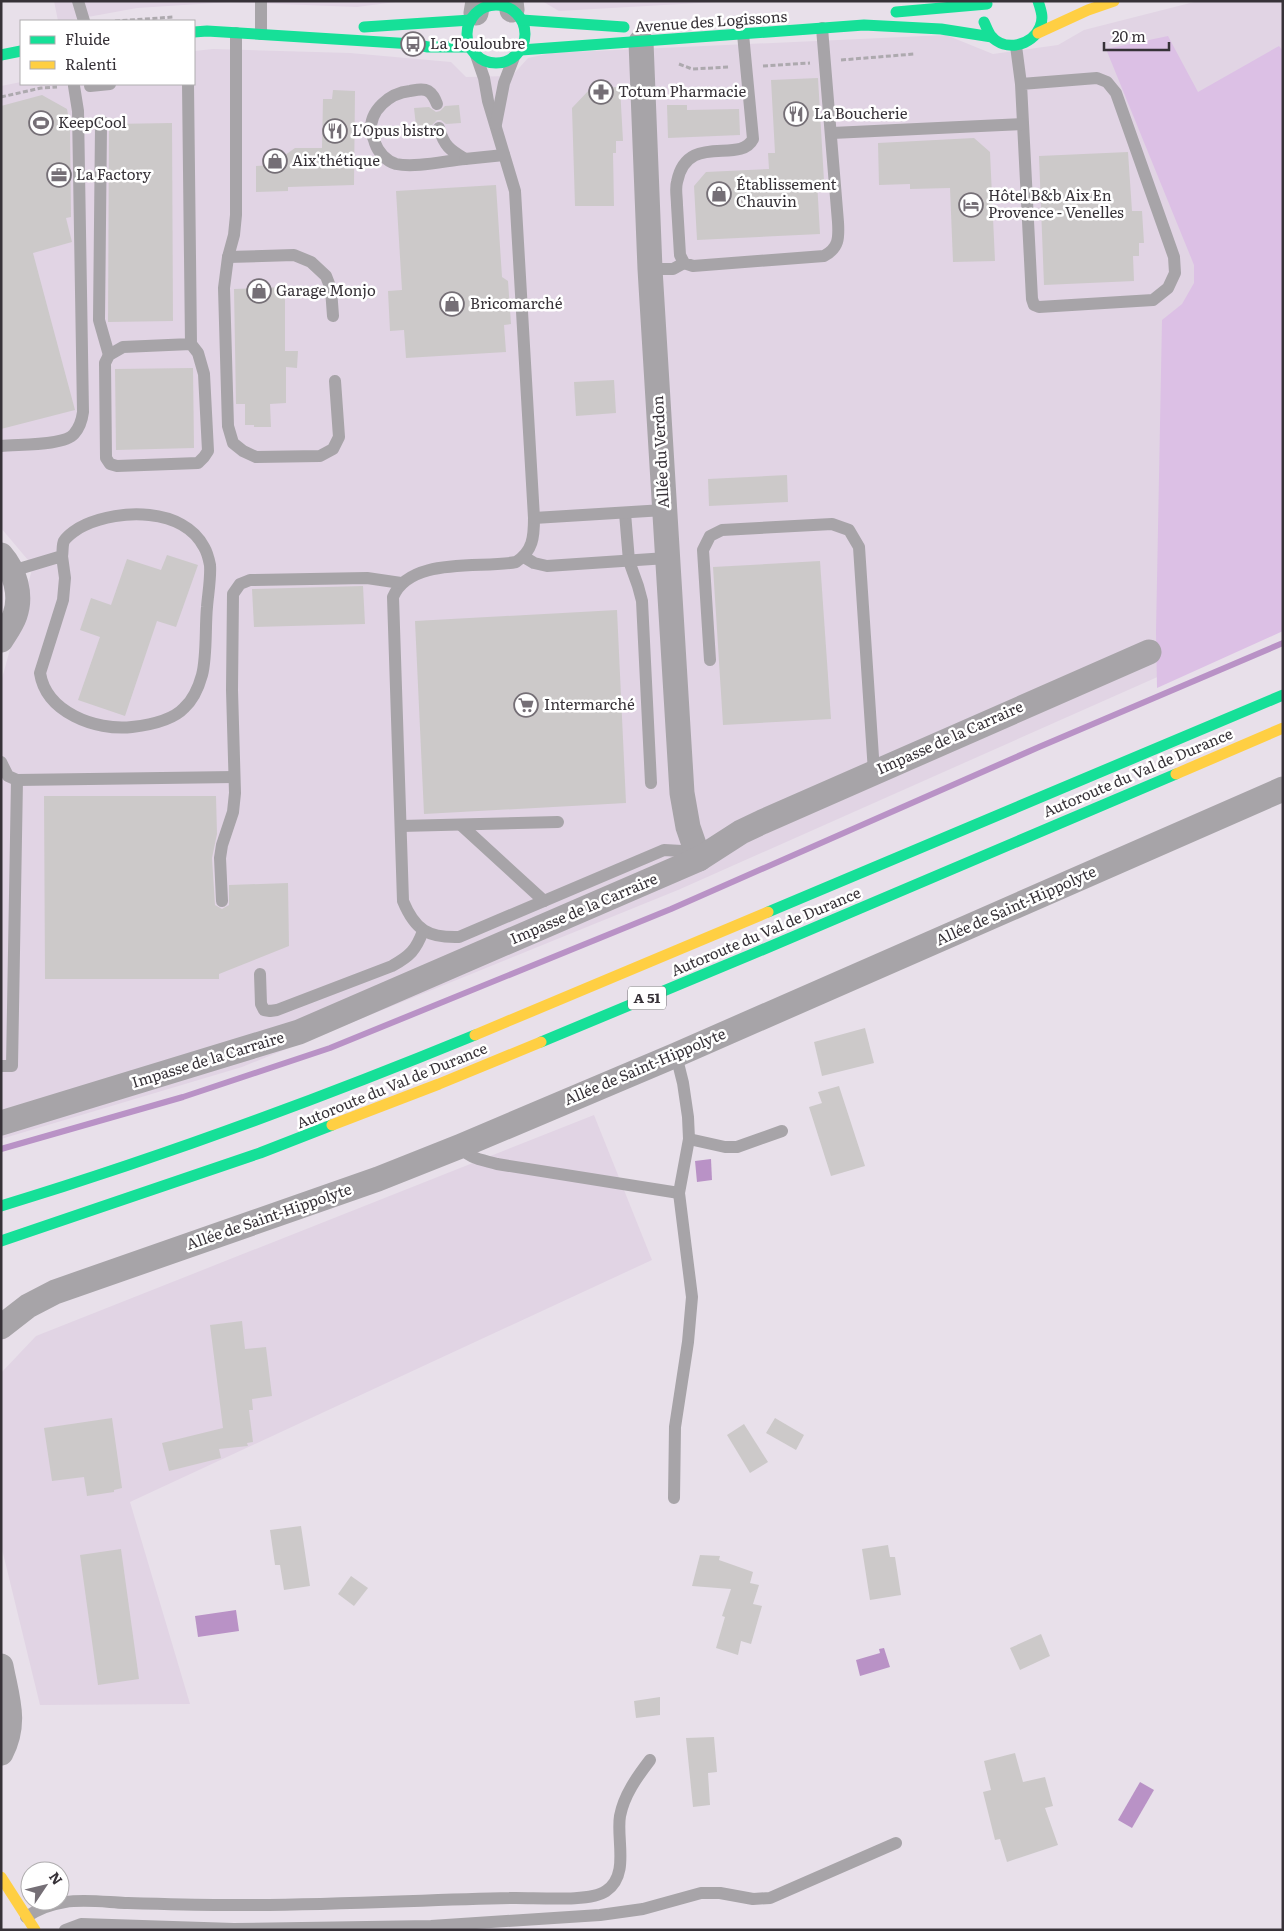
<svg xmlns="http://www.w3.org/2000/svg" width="1284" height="1931" viewBox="0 0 1284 1931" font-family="Literata,serif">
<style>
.built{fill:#e1d4e4}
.green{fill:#dcc0e5}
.water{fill:#b992c6}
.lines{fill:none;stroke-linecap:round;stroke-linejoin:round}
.stream{stroke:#b992c6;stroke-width:6}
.building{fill:#ccc9c9}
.path{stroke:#ada9ae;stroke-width:3;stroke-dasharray:5 2.5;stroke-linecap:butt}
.lane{stroke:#a7a4a8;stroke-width:12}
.street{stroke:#a7a4a8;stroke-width:25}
.fast{stroke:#16e098;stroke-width:11}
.slow{stroke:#ffcf43;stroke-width:11}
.labels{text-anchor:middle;stroke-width:5;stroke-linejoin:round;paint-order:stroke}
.shield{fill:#fff;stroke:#737074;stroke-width:1}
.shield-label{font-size:14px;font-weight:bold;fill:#373238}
.street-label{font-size:15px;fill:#373238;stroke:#fff}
.poi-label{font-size:15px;fill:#373238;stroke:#fff;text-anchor:start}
</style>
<rect width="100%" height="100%" fill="#e8e0ea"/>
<g class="built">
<path d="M54 1H403L357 7 230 2 137 8 66 21H58Z"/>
<path d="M542 1H734L559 11Z"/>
<path d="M1198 1H1283V618L1189 663 678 890 242 1067 1 1139V682L33 566 1 528V86L21 82V84H194V51L213 49 350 53 451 62 466 77 512 76 528 58 551 53 946 35 993 54 1058 45 1084 30Z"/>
<path d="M594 1115 652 1260 130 1502 190 1704 40 1705 1 1545V1373L36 1336Z"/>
</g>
<path class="green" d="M1168 36 1198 92 1279 46 1283 51V631L1157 688 1156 632 1162 320 1182 304 1194 283V265L1106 49Z"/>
<g class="water">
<path d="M711 1159 712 1180 697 1182 695 1161Z"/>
<path d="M236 1610 239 1631 198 1637 195 1616Z"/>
<path d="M884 1648 890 1667 860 1676 856 1660 880 1653 879 1649Z"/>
<path d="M1140 1782 1154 1790 1132 1828 1118 1820Z"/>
</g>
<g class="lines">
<path class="stream" d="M1 1149 183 1097 330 1048 671 909 1039 747 1283 643"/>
</g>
<g class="building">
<path d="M818 78 824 181H817L820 234 697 240 694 186 706 172 769 169 768 153H775L771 80Z"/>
<path d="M620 87 623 141H616V153H613L614 206H575L572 108 591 88Z"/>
<path d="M333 90 355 91 354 185 288 187V191L256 192V166L271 165 295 148H322L323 99H332Z"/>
<path d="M42 95 67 109 70 126 71 217 66 218 72 242 33 253 75 410 1 429V106Z"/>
<path d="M459 105 461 123 446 124 441 120H437L432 125 416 126 414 108 429 107 436 112 440 111 445 106Z"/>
<path d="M667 105H687V110L739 109 740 135 668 138Z"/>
<path d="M172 123 173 321 108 322 109 128 111 124Z"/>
<path d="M974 138 990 152 995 261 953 262 950 188 910 189V184L879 185 878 143Z"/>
<path d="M1128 152 1132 211H1142L1144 243H1139V256H1133L1134 281 1044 285 1039 156Z"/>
<path d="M496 185 502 277 508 281 511 324 504 325 506 352 406 358 404 330 390 331 388 291 402 290 396 191Z"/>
<path d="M285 287V351H298L297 368 286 367V403L270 404 271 427H254V425H245V404H236L234 289Z"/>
<path d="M193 368 194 448 116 450 115 369Z"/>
<path d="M614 380 616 413 576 416 574 382Z"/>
<path d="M787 475 788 502 709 506 708 479Z"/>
<path d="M167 555 198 565 176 627 157 621 125 716 78 700 100 637 80 630 91 598 111 605 127 559 161 570Z"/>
<path d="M820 561 831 719 723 725 713 567Z"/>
<path d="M363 586 365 624 254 627 252 589Z"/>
<path d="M617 610 626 803 424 814 415 621Z"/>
<path d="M44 796H216L217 834 212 858 215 905 222 909 229 905V885L288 883 289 946 219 974V979H45Z"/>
<path d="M865 1028 874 1063 822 1076 814 1042Z"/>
<path d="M839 1086 865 1166 831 1176 809 1107 822 1103 818 1092Z"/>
<path d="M242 1321 245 1349 266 1347 272 1396 252 1399 253 1410H249L253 1442 247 1443 248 1446 219 1449 221 1458 169 1471 162 1443 223 1428 210 1325Z"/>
<path d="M112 1418 122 1488 114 1490V1492L87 1496 84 1477 52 1481 44 1428Z"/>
<path d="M775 1418 804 1435 796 1450 766 1433Z"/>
<path d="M744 1424 768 1462 750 1473 727 1435Z"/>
<path d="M301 1526 310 1586 284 1590 280 1565H275L270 1530Z"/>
<path d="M888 1545 890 1557H895L901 1595 870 1600 862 1549Z"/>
<path d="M121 1549 139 1679 98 1685 80 1555Z"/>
<path d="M700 1555 720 1556 719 1560 753 1572 750 1583 759 1585 753 1604 762 1606 751 1644 741 1641 738 1655 716 1648 725 1617 722 1616 731 1589 692 1586Z"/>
<path d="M351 1576 368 1588 354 1606 338 1594Z"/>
<path d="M1041 1634 1050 1656 1020 1670 1010 1648Z"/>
<path d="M660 1697V1715L636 1718 634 1701Z"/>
<path d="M714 1737 717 1772 708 1773 710 1805 693 1807 686 1738Z"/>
<path d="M1015 1753 1023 1782 1045 1777 1053 1806 1045 1808 1058 1845 1007 1862 1000 1839 995 1840 983 1792 991 1790 984 1761Z"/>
</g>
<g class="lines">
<g class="path">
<path d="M115 21 174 17"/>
<path d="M841 60 914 54"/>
<path d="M679 64 692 69 730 67"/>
<path d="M763 66 810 63"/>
<path d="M1 97 41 88 57 87"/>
</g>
<g class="lane">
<path d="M78 1 84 21"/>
<path d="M261 1V34"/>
<path d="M236 33V215L234 235 228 257 224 288 228 426 233 443 243 451 256 457 320 456 333 449 339 437 335 381"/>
<path d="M743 34 753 139C740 165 687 131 677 182 675 189 677 197 677 205 678 221 679 238 680 255L684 263 693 266 824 256C839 248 839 238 838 222L822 28"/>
<path d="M1016 46 1021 84 1032 299 1034 305 1039 307 1153 300 1168 288 1175 273 1174 257 1116 93 1107 82 1097 78 1021 84"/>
<path d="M476 55 484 78 488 101 515 191 534 518C534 537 533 551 516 562 481 569 410 556 393 597L403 901C415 930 428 938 459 937L664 850 682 851 699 859"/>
<path d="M188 84 191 344 198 353 204 374 208 451 204 457 198 463 117 466 110 464 106 458 105 363 109 355 123 347 191 344"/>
<path d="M90 86 110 84"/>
<path d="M437 104C435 99 433 94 428 91 423 88 416 90 410 91 390 93 369 110 371 132 372 135 374 139 375 143 378 152 386 161 396 164 415 168 445 161 465 159 450 150 444 146 439 128"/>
<path d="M103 122 101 126 99 320 109 355"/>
<path d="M496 124 504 83 514 57"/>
<path d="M832 133 1022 124"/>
<path d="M465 159 504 155"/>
<path d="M228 257 294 255 311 262 326 276 331 289 333 316"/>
<path d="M650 269H673L684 263"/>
<path d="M1 446C18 444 64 446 74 434 80 427 82 420 83 412L78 111 74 86"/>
<path d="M625 513 629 561 638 586 642 601 651 783"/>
<path d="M534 518 664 510"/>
<path d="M524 557 534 563 547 566 667 558"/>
<path d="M12 571 62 556 65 578 63 600 40 673C46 712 95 731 132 727 149 725 172 721 184 708 193 700 199 686 202 675 207 656 205 627 207 607 208 594 211 578 210 565 209 560 207 552 204 547 183 507 119 509 85 525 78 528 68 535 64 541 62 545 63 552 62 556"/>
<path d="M710 660 703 550 710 536 722 530 832 524 849 530 859 547 874 772"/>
<path d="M1 762 8 776 17 780 234 777"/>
<path d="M461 825 544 901"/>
<path d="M401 826 558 822"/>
<path d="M222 901 220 858 222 845 233 812 235 793 232 690 233 594 240 584 250 580 367 578 401 583"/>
<path d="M260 974 261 1004 264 1010 270 1011 277 1010 392 966C410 956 416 950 423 931"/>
<path d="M1 1066H12L17 780"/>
<path d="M689 1139 725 1147H737L782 1131"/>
<path d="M461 1146C467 1159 484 1160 497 1164L679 1193"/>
<path d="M674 1498 675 1427 688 1342 692 1297 679 1193 689 1139 688 1117 683 1083 676 1055"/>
<path d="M26 1917C38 1909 51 1904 65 1902 85 1899 105 1902 125 1903 158 1904 190 1905 223 1905 319 1906 414 1900 510 1898 532 1897 589 1903 606 1891 630 1875 616 1839 620 1816 624 1795 637 1777 650 1760"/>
<path d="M65 1930 81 1924 234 1929 431 1926 600 1915 643 1909 701 1893H720L753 1899 770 1898 896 1843"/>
</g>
<g class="street">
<path d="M511 1 512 10"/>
<path d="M476 13 478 1"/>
<path d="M641 42 650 269 682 793 688 827 699 859"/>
<path d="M1 555C15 571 22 595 15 615 12 624 6 632 1 640"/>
<path d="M1 1123 299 1032 699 859 741 832 762 822 1149 652"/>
<path d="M1 1327 28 1306 55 1292 378 1179 461 1146 676 1055 1283 789"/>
<path d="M1 1666C7 1698 17 1723 1 1753"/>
</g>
<g class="fast">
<circle cx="496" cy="34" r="29"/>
<path d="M896 12 987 4"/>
<path d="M522 20 624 27"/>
<path d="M984 22C986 26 988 32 991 36 1005 52 1032 46 1040 27 1044 18 1041 10 1038 1"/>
<path d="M364 27 471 20"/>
<path d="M194 32 207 31 413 44 428 47H470"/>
<path d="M521 50 864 25 941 29 992 37"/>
<path d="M1 55 21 51"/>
<path d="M768 912 1283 695"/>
<path d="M541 1042 750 955 1176 774"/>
<path d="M1 1206C162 1157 319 1099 475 1035"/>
<path d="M1 1241 260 1153 332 1125"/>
</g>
<g class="slow">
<path d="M1038 33 1088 10 1114 1"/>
<path d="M1176 774 1283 728"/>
<path d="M475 1035 768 912"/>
<path d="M332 1125 439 1084 541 1042"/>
<path d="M1 1877 35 1930"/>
</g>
</g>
<defs>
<g id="bus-ring" transform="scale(1.25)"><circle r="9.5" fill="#fff" stroke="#756f76" stroke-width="1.5"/><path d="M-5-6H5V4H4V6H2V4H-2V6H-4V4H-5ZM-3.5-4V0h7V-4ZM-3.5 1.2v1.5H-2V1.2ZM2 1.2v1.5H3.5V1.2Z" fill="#756f76"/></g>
<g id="pharmacy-ring" transform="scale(1.25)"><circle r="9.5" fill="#fff" stroke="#756f76" stroke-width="1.5"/><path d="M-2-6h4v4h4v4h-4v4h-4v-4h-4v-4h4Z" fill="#756f76"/></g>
<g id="restaurant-ring" transform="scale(1.25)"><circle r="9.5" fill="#fff" stroke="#756f76" stroke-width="1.5"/><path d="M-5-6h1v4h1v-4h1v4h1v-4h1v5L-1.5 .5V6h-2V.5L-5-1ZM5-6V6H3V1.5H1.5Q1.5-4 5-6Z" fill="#756f76"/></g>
<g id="stadium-ring" transform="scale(1.25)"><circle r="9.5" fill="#fff" stroke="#756f76" stroke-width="1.5"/><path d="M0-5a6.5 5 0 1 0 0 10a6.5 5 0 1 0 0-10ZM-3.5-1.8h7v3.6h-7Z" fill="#756f76"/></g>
<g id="shop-ring" transform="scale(1.25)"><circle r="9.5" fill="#fff" stroke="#756f76" stroke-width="1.5"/><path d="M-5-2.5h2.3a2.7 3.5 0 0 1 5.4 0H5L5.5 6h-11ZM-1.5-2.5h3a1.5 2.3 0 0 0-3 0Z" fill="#756f76"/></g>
<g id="office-ring" transform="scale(1.25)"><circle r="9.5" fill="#fff" stroke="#756f76" stroke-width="1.5"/><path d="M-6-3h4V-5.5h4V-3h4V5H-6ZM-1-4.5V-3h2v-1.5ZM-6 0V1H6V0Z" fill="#756f76"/></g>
<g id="hotel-ring" transform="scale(1.25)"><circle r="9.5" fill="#fff" stroke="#756f76" stroke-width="1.5"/><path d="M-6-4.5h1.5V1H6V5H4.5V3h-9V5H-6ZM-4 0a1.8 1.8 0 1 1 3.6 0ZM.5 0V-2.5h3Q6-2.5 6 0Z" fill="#756f76"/></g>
<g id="supermarket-ring" transform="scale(1.25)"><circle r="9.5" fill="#fff" stroke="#756f76" stroke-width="1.5"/><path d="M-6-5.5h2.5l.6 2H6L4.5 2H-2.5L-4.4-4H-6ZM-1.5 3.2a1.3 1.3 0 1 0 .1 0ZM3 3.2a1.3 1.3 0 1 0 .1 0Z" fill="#756f76"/></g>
</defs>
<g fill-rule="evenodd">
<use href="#bus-ring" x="413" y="44"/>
<use href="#pharmacy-ring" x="601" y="92"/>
<use href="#restaurant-ring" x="796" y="114"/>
<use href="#stadium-ring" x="41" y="123"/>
<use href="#restaurant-ring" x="335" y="131"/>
<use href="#shop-ring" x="275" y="161"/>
<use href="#office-ring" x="59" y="175"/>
<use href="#shop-ring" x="719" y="194"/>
<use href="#hotel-ring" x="971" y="205"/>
<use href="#shop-ring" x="259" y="291"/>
<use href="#shop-ring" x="452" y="304"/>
<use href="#supermarket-ring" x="526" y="705"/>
</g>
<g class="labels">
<rect class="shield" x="628" y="986.5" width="38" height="23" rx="4"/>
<g class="shield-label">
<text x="647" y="1003">A 51</text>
</g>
<g class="street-label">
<text transform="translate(711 22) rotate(-4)" y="5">Avenue des Logissons</text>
<text transform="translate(661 452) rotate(-93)" y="5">Allée du Verdon</text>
<text transform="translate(950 738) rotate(-24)" y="5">Impasse de la Carraire</text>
<text transform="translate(1138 773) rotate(-23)" y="5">Autoroute du Val de Durance</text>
<text transform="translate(1016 906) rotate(-24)" y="5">Allée de Saint-Hippolyte</text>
<text transform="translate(584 909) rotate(-23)" y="5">Impasse de la Carraire</text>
<text transform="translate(766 932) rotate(-23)" y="5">Autoroute du Val de Durance</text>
<text transform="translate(208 1060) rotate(-17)" y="5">Impasse de la Carraire</text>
<text transform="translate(645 1067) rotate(-23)" y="5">Allée de Saint-Hippolyte</text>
<text transform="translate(392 1086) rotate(-22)" y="5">Autoroute du Val de Durance</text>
<text transform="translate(269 1217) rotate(-19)" y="5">Allée de Saint-Hippolyte</text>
</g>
<g class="poi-label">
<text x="430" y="49">La Touloubre</text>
<text x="618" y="97">Totum Pharmacie</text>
<text x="814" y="119">La Boucherie</text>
<text x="58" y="128">KeepCool</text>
<text x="352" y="136">L'Opus bistro</text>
<text x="292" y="166">Aix'thétique</text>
<text x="76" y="180">La Factory</text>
<text x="736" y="190">Établissement<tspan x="736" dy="17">Chauvin</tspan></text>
<text x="988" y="201">Hôtel B&amp;b Aix En<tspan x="988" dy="17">Provence - Venelles</tspan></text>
<text x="276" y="296">Garage Monjo</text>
<text x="470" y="309">Bricomarché</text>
<text x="544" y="710">Intermarché</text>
</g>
</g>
<rect width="1284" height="1931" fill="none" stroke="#373238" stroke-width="5"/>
<rect x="20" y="20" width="175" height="65" fill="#ffffff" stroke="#afadaf"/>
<rect x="30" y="36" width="25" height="8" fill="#16e098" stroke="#afadaf"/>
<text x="65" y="45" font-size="15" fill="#373238">Fluide</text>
<rect x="30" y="61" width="25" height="8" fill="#ffcf43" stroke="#afadaf"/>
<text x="65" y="70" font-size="15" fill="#373238">Ralenti</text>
<g transform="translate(45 1886) rotate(55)"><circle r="24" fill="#ffffff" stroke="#afadaf"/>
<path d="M0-4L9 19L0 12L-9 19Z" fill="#756f76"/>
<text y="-8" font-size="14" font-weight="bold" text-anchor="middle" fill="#373238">N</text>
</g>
<path d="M1104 42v8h65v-8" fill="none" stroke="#373238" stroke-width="2.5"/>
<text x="1112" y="42" font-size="15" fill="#373238" stroke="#ffffff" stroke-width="4" paint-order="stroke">20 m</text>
</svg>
